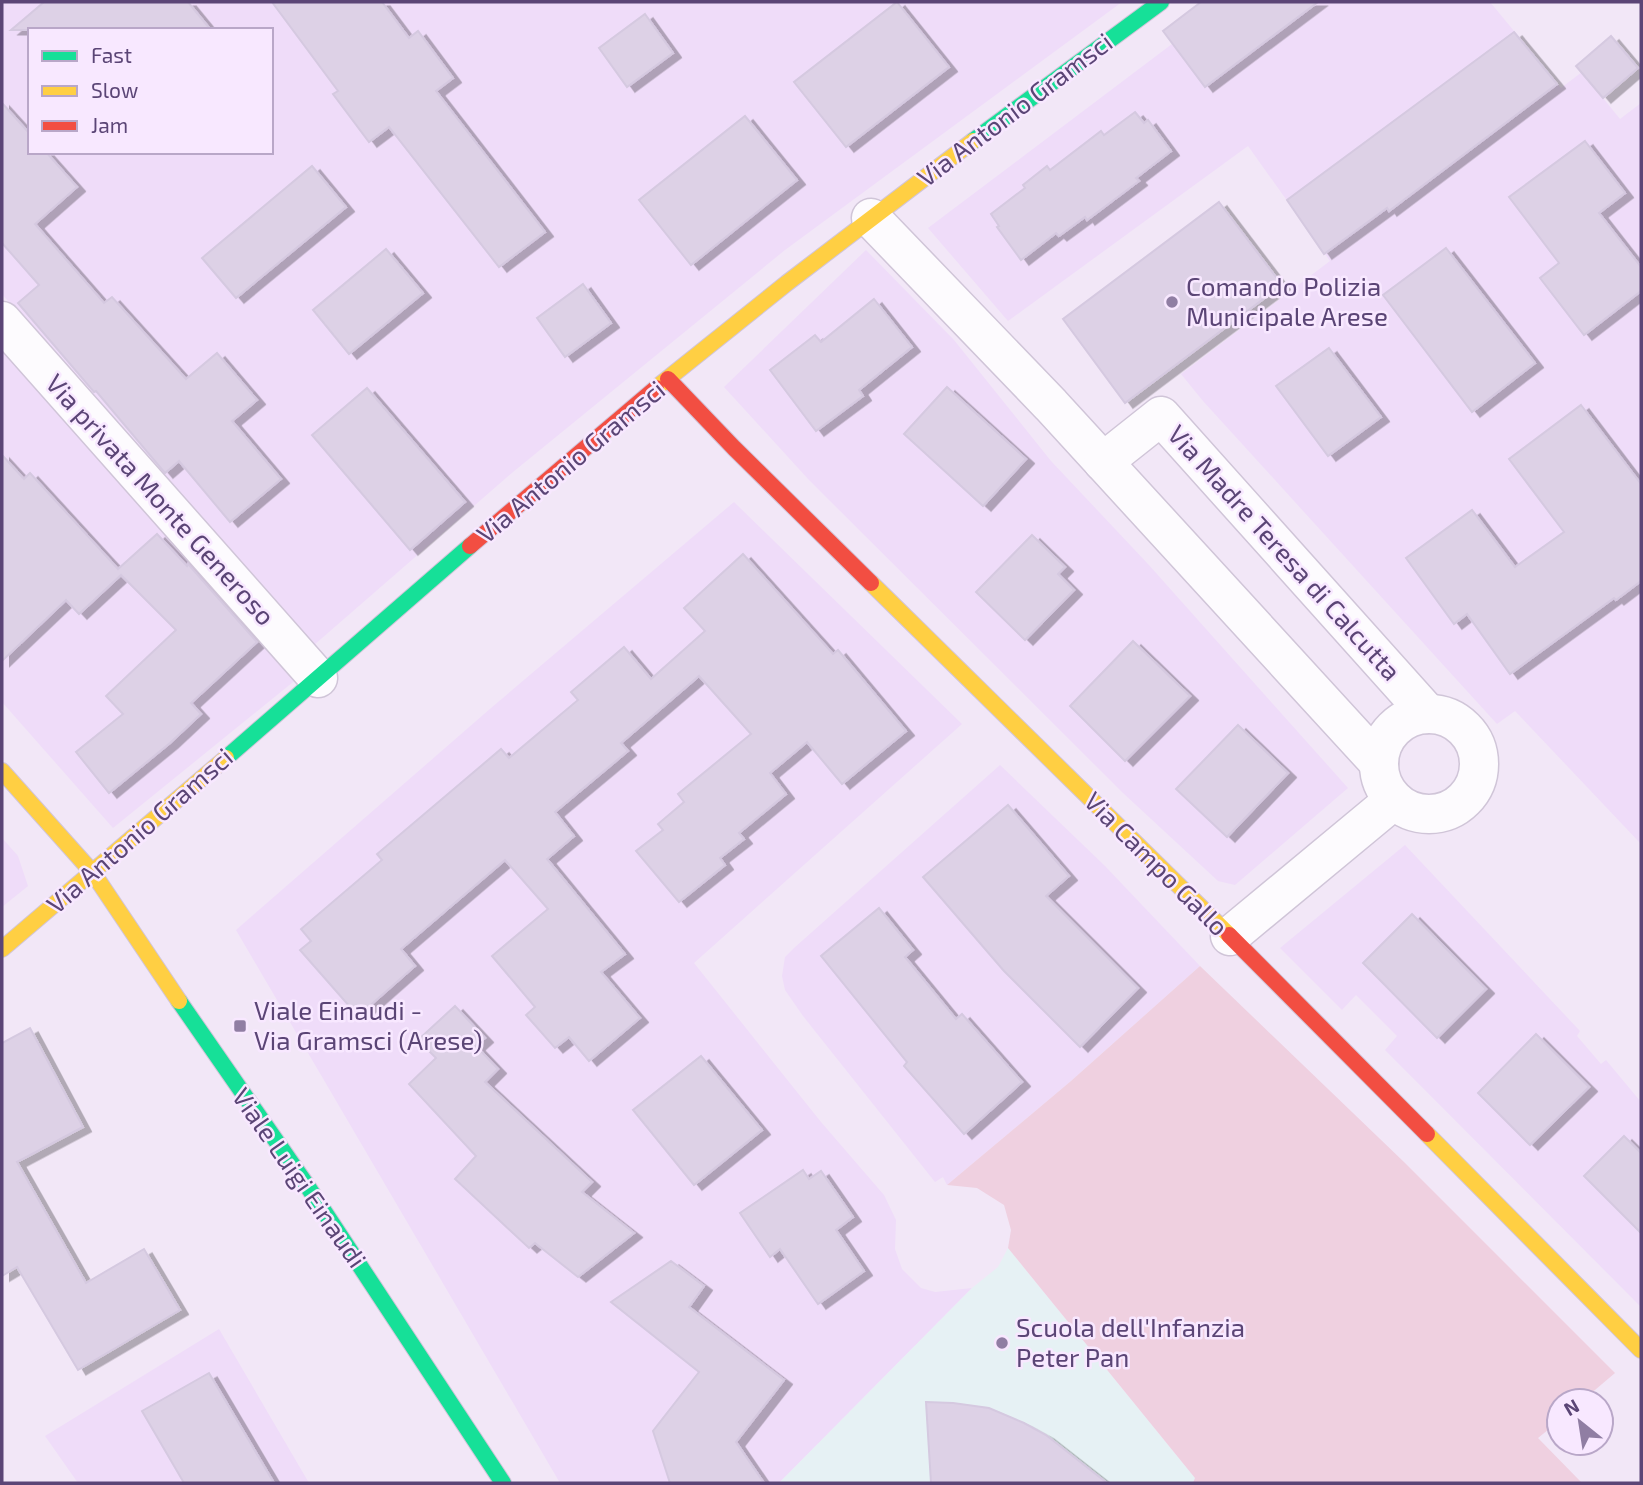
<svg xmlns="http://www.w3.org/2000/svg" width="1643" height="1485" viewBox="0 0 1643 1485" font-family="'Exo 2',sans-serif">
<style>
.residential{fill:#efdcf9;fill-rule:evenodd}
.education{fill:#e6f1f4}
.green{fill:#efd0e0}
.building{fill:#ddd1e6;stroke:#d5c9e0;stroke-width:2;filter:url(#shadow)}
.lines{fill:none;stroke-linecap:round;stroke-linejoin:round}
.street-casing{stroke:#d0c5d8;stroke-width:41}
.fast-casing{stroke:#d1c5d9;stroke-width:18}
.slow-casing{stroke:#d1c5d9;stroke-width:18}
.jam-casing{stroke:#d1c5d9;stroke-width:18}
.street{stroke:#fdfbfe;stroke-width:38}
.fast{stroke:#16e098;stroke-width:16}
.slow{stroke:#ffcf43;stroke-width:16}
.jam{stroke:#f24e42;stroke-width:16}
.poi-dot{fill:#907ea3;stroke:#f8e8ff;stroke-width:2.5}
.labels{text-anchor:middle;stroke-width:5;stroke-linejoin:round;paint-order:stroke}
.street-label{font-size:26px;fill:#5b4576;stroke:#f8e8ff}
.poi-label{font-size:26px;fill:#5b4576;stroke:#f8e8ff;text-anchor:start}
</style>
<defs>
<filter id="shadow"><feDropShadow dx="8" dy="4.5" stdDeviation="0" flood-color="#0004"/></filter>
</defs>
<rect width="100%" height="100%" fill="#f2e7f7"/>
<g class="residential">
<path d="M2 2H1122L785 250 513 472 306 652 2 294ZM30 30H271V152H30Z"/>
<path d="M1201 2H1490L1561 88 1582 72 1620 119 1641 103V844L1515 711 1497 724 1203 401 1181 374 1330 261 1248 146 1008 321 928 228 1172 44 1163 31Z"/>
<path d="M866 250 954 340 1051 461 1148 564 1348 788 1235 885 1218 881 1123 793 809 480 724 387Z"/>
<path d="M2 339 298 678 113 828 2 702Z"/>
<path d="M734 502 962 724 694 963 821 1122 884 1195 896 1220 895 1249 902 1269 921 1288 935 1292 972 1288 779 1483H560L236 930 491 708Z"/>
<path d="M1000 765 1105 866 1200 966 1071 1081 947 1185 943 1177 935 1182 803 1016 785 990 782 976 785 957 794 948Z"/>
<path d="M2 838 18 856 28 886 2 907Z"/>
<path d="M1405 845 1580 1031 1577 1036 1601 1064 1606 1060 1641 1102V1307L1385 1050 1397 1036 1356 995 1342 1010 1280 948Z"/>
<path d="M219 1329 309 1483H78L45 1436Z"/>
</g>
<path class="education" d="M1008 1248 1195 1478 1193 1483H779L972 1288 998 1267Z"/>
<path class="green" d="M1200 966 1404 1162 1615 1373 1582 1401H1559V1421L1538 1438 1582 1483H1193L1195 1478 1008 1248 1011 1230 1004 1205 977 1188 947 1185 1071 1081Z"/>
<g class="building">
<path d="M44 2H188L211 30H11Z"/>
<path d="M272 2H382L409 38 418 31 453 78 436 91 545 232 499 267 389 127 369 142 333 94 338 91Z"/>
<path d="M897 2 949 67 846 147 794 82Z"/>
<path d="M1201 2H1318L1205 87 1163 31Z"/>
<path d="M645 14 673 53 627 87 599 48Z"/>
<path d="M1514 32 1557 84 1389 211 1387 208 1324 254 1287 200Z"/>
<path d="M1611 36 1638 68 1603 98 1576 66Z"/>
<path d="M2 103 30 134V152H46L77 187 35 224 104 303 112 297 186 379 217 353 257 400 232 421 281 479 230 522 179 461 165 473 96 391 94 392 18 303 39 285 2 243Z"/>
<path d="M1135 112 1144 123 1148 120 1171 151 1136 178 1139 181 1087 220 1085 217 1059 236 1056 233 1021 260 997 227 999 226 991 214 1025 188 1023 185 1047 166 1050 170 1101 131 1104 135Z"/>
<path d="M745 116 797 180 691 265 639 200Z"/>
<path d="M1585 141 1625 193 1599 213 1641 267V291L1584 335 1540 278 1559 263 1509 197Z"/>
<path d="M312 166 346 207 236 298 202 258Z"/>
<path d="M1219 202 1282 285 1125 403 1063 319Z"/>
<path d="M1446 248 1535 363 1472 412 1383 295Z"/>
<path d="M386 249 423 293 349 354 313 310Z"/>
<path d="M583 284 611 323 565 357 537 318Z"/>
<path d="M874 299 912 347 859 390 863 396 816 431 770 370 815 335 821 342Z"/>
<path d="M1329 348 1381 417 1328 456 1276 386Z"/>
<path d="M947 387 1026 459 983 506 904 434Z"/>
<path d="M367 388 465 502 410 550 312 435Z"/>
<path d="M1581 405 1641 484V581L1616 600 1614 598 1510 674 1467 614 1454 624 1406 558 1472 510 1515 567 1564 532 1509 459Z"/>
<path d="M2 455 24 479 30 473 118 569 157 534 187 566 188 564 257 642 191 703 201 714 170 743 109 793 76 752 123 714 106 696 176 630 121 575 79 614 66 600 2 661Z"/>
<path d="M1032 535 1065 567 1058 574 1074 590 1025 640 976 592Z"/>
<path d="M743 554 833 654 838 650 906 731 842 784 807 742 770 773 786 794 739 833 744 839 720 858 725 865 679 902 636 851 663 830 658 824 684 802 678 794 751 734 699 676 621 743 628 751 555 812 574 836 547 859 625 954 601 972 640 1018 589 1061 569 1037 555 1048 526 1015 535 1007 492 956 548 909 505 860 401 949 415 966 358 1016 300 950 311 941 301 929 382 860 377 854 501 749 509 758 578 700 571 692 624 647 651 679 705 631 684 608Z"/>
<path d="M1133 641 1190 696 1125 761 1070 706Z"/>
<path d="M1238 725 1288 773 1227 837 1176 789Z"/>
<path d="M1008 805 1069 876 1046 896 1138 988 1080 1047 1004 971 923 877Z"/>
<path d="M879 908 913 950 905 957 956 1019 962 1014 1022 1082 964 1134 904 1066 907 1062 821 956Z"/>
<path d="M1412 914 1486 989 1437 1038 1363 963Z"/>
<path d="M455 1006 485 1038 476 1046 498 1069 485 1082 592 1182 582 1192 634 1233 578 1277 535 1243 529 1248 455 1179 476 1156 409 1084 436 1058 418 1040Z"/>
<path d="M30 1028 83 1127 17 1162 86 1283 144 1249 180 1310 78 1370 17 1267 2 1276V1043Z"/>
<path d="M1536 1034 1589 1087 1530 1145 1478 1093Z"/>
<path d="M701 1056 762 1130 694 1185 633 1110Z"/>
<path d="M1624 1136 1641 1153V1233L1584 1176Z"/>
<path d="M803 1170 809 1179 821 1171 853 1217 836 1230 864 1271 818 1304 780 1249 770 1257 740 1213Z"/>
<path d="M671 1261 704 1286 689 1307 784 1380 736 1442 764 1483H670L653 1431 699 1372 611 1302Z"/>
<path d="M209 1373 274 1483H184L142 1411Z"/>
<path d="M926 1402 953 1403 989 1408 1024 1423 1046 1435 1107 1483H931Z"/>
</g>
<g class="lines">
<g class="street-casing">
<g id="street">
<path d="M871 218 1051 405 1379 763"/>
<path d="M2 321 318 678"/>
<path d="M1103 462 1161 416 1428 714"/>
<circle cx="1429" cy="764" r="50"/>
<path d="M1230 936 1394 800"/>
</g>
</g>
<g class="fast-casing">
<g id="fast">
<path d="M973 141 1161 2"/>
<path d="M226 758 470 546"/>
<path d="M179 1001 306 1184 503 1483"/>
</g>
</g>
<g class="slow-casing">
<g id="slow">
<path d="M656 388 787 283 973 141"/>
<path d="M871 583 1229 935"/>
<path d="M2 771 93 873 179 1001"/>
<path d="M2 949 226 758"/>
<path d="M1427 1134 1641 1350"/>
</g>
</g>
<g class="jam-casing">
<g id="jam">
<path d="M668 379 734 448 871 583"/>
<path d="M470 546 656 388"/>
<path d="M1229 935 1427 1134"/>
</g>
</g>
<use href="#street" class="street"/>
<use href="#fast" class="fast"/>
<use href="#slow" class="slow"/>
<use href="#jam" class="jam"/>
</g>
<g class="poi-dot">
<circle cx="1172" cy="302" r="7"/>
<rect x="233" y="1019" width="14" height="14" rx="3.5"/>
<circle cx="1002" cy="1343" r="7"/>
</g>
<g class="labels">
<g class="street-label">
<text transform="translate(1015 110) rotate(-37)" y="9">Via Antonio Gramsci</text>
<text transform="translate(571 462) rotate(-40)" y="9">Via Antonio Gramsci</text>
<text transform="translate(160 500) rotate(48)" y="9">Via privata Monte Generoso</text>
<text transform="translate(1284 553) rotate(48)" y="9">Via Madre Teresa di Calcutta</text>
<text transform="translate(140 831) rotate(-41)" y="9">Via Antonio Gramsci</text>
<text transform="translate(1156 864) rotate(45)" y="9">Via Campo Gallo</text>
<text transform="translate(299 1178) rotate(55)" y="9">Viale Luigi Einaudi</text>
</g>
<g class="poi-label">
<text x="1186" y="296">Comando Polizia<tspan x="1186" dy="30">Municipale Arese</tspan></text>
<text x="254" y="1020">Viale Einaudi -<tspan x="254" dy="30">Via Gramsci (Arese)</tspan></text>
<text x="1016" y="1337">Scuola dell'Infanzia<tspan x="1016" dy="30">Peter Pan</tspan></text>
</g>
</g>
<rect width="1643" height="1485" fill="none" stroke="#5b4576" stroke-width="7"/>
<rect x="28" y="28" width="245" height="126" fill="#f8e8ff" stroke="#b9a7c8" stroke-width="2"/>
<rect x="42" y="51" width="35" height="10" fill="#16e098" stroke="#b9a7c8" stroke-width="2"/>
<text x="91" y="63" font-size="21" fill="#5b4576">Fast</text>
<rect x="42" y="86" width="35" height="10" fill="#ffcf43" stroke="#b9a7c8" stroke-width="2"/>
<text x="91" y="98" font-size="21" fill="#5b4576">Slow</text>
<rect x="42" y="121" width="35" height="10" fill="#f24e42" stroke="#b9a7c8" stroke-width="2"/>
<text x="91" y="133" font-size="21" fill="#5b4576">Jam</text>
<g transform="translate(1580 1422) rotate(330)"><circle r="33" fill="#f8e8ff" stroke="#b9a7c8" stroke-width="2"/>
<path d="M0-5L12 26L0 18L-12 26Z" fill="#907ea3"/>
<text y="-10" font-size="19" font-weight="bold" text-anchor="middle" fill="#5b4576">N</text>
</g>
</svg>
